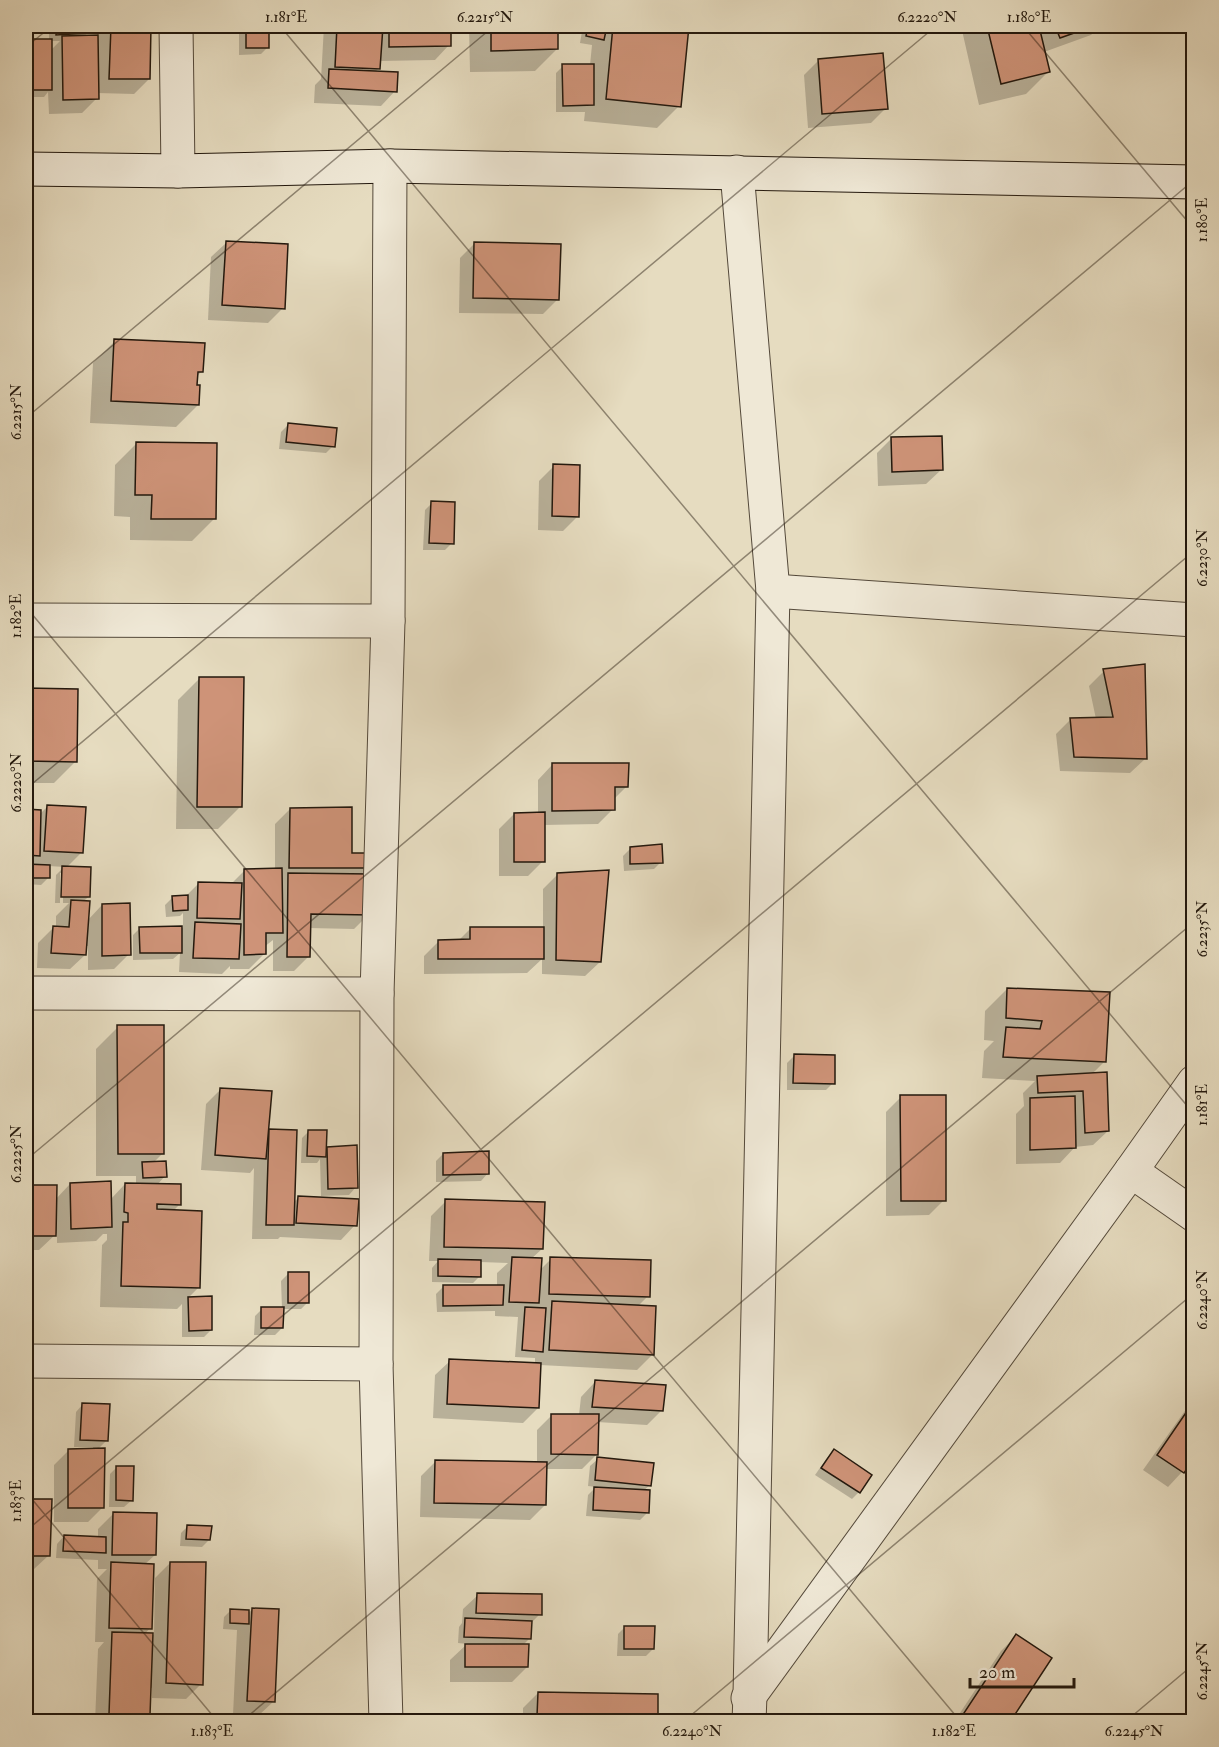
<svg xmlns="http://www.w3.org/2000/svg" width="1219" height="1747" viewBox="0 0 1219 1747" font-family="'IM FELL Double Pica',serif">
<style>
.shadow{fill:#0003;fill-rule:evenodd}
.building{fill:#ce9378;stroke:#23180d;stroke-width:1.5}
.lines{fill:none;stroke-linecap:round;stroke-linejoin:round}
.street-casing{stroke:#54493a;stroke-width:35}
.secondary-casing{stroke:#23180d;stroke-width:35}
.street{stroke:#efe8d6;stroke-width:33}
.secondary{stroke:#efe8d6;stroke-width:33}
.ticks{fill:none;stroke:#23180d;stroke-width:1.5;stroke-opacity:0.45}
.neatline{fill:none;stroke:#23180d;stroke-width:2}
.ticks-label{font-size:15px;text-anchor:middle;fill:#23180d}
</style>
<rect width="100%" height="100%" fill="#e6dcc0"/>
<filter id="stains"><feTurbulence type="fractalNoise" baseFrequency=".00333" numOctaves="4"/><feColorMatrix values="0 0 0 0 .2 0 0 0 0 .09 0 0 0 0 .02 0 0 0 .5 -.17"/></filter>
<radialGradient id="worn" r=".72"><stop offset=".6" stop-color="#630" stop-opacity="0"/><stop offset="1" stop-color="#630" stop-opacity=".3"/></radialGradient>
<g class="shadow">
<path d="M26 26V46L32 41 49 40V31L55 26H88V33L83 37H97V26H150L149 79 134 94 97 93V98L82 113 49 114 48 92 44 97H26ZM51 41H60L51 50Z"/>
<path d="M245 26H267L268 47 261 54 239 55V31Z"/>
<path d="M324 26H449V45L435 60 379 61V68L374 73 395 91 381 106 314 103 315 85 321 79Z"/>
<path d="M469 26H557V49L535 71 470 72Z"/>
<path d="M583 26H687L679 106 657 128 584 121 585 112H556V73L563 66 590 65 592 45 580 43Z"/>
<path d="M809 26H841L839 28Z"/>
<path d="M961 26H1100L1091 35 1044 52 1048 72 1026 94 979 105Z"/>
<path d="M819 60 886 108 871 123 808 128 804 75Z"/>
<path d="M226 243 283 308 268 323 208 320 211 257Z"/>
<path d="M475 243 558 299 543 314 459 313 460 258Z"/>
<path d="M115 341 202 371 196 377 198 405 176 427 90 423 93 363Z"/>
<path d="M288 425 333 446 326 453 279 449 281 432Z"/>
<path d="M892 438 941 470 926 484 878 486 877 453Z"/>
<path d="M137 443 214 519 192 541 130 540V517L114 516 115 465Z"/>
<path d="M554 466 578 516 563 531 538 530 539 481Z"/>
<path d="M432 503 452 543 445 550H423L425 510Z"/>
<path d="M1104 671 1145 759 1130 773 1060 771 1056 734 1071 719H1096L1089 686Z"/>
<path d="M200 678 240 807 218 829H176L178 700Z"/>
<path d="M26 690H77L76 761 54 783H26Z"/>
<path d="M552 765 627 786 613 800V809L598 824 543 825V861L528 876H499V829L514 814H538V780Z"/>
<path d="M48 806 82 852 66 868 89 896 83 902 87 921 102 905 129 954 114 969 88 970V946H85V955L70 969 37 968 38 943 53 928H56V916L69 903H63V873H60V903H55L56 875 64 867 49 866 48 878 41 885 26 884V811H40V814Z"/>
<path d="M290 809 368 867 361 875 369 914 354 929 309 928V956L294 971H273V940L264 947V954L249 969H230V966L222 974 179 972 180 953 173 959 133 960V935L140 928H183V913L180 916 166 917 165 905 172 898 185 897 198 884 230 885 245 870 275 869V824Z"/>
<path d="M630 849 661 862 654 869 624 871 623 856Z"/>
<path d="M558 874 600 962 585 976 542 974V959L527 973 424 974V956L439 941H458L471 928H543V889Z"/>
<path d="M1007 989 1105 1061 1091 1075 1108 1131 1093 1145 1075 1147 1060 1163 1016 1164V1114L1024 1106 1023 1093 1035 1081 982 1078 984 1051 994 1041 984 1040 985 1011Z"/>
<path d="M118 1027 162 1154 153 1163 165 1176 157 1185 180 1204 173 1211 199 1287 188 1298H210L211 1330 204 1337H182V1304L177 1309 100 1307 102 1245 107 1240V1234H103L96 1241 57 1243V1233L39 1250H26V1186H55V1200L70 1184 110 1200 125 1184H136V1176H96V1049Z"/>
<path d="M794 1056 833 1083 826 1090H787V1063Z"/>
<path d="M221 1089 266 1134 270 1131 293 1203 298 1198 355 1225 341 1240 280 1237 278 1239H252L254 1168 250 1173 201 1170 206 1104Z"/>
<path d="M901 1097 944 1200 929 1215 886 1216V1112Z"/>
<path d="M309 1131 324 1151 327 1148 356 1187 349 1195 321 1196 320 1159 317 1163H301L302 1138Z"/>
<path d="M443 1154 488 1173 481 1181 436 1182V1161Z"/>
<path d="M446 1201 542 1249 531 1259 540 1270 551 1259 648 1296 638 1306 652 1355 637 1370 540 1365 538 1408 523 1423 433 1418 435 1375 450 1361 535 1365V1358L515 1357 518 1317 495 1316V1311L437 1312 436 1294 444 1286 497 1287V1273L508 1263 480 1262V1276L473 1283 432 1282V1268L438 1261H429L431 1216Z"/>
<path d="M289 1273 308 1302 301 1309H282V1328L275 1335H254L255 1316 262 1309 282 1308 281 1281Z"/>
<path d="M595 1382 662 1410 647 1425 597 1422V1454L582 1469H546L545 1505 530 1520 420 1517 421 1476 436 1461 537 1463V1430L552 1415H579L581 1397Z"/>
<path d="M1194 1398V1456L1182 1472 1168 1487 1143 1470Z"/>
<path d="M83 1404 107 1440 97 1450 103 1507 88 1522H54V1465L69 1450H93V1447H74L76 1412Z"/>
<path d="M834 1451 870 1475 859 1492 852 1499 815 1475 827 1458Z"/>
<path d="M598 1459 650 1485 643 1491 647 1513 640 1520 586 1516 588 1495 596 1487 588 1486 590 1466Z"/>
<path d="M117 1467 132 1500 124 1507H109L110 1474Z"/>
<path d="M26 1500 50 1501 48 1556 33 1570H26Z"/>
<path d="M113 1514 155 1555 144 1565 150 1628 144 1635H154L155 1578 170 1563 201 1684 186 1699 152 1698V1688L149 1687 148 1714 141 1722H95L98 1649 104 1642H95L97 1579 107 1569H98V1560L56 1558 57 1544 64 1536 98 1538V1529Z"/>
<path d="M188 1526 209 1540 202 1547 180 1546 181 1533Z"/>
<path d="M478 1595 540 1614 530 1624 529 1639 523 1645 527 1667 512 1682H450V1660L467 1644 458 1643 459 1627 462 1623 463 1609Z"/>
<path d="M231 1610 247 1614 252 1610 273 1702 258 1716 233 1715 237 1630 223 1629 224 1617Z"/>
<path d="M625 1627 653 1649 646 1656H617L618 1634Z"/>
<path d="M1016 1636 1008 1722H954L1001 1651Z"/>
<path d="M538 1693 656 1717 652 1722H523V1708Z"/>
</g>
<g class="building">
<path d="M26 26H28L27 65H26Z"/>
<path d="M56 26H89V33L56 35Z"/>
<path d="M111 26H151L150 79H109Z"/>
<rect x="246" y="26" width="23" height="22"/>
<path d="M337 26H383L380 69 335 67Z"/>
<path d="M389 26H451V46L389 47Z"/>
<path d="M491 26H558V49L491 51Z"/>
<path d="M588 26H607L604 40 586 36Z"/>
<path d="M613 26H689L681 107 606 99Z"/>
<path d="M987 26H1039L1050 72 1001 84Z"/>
<path d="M1055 26H1094L1060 38Z"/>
<path d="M98 35 99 99 63 100 62 36Z"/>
<rect x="31" y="39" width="21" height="51"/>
<path d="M883 53 888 109 822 114 818 59Z"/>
<path d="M562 64H594V105L563 106Z"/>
<path d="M329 69 398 72 397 92 328 88Z"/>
<path d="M226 241 288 244 285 309 222 305Z"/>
<path d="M474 242 561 244 559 300 473 298Z"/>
<path d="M114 339 205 343 203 372H198L197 385H200L199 405 111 401Z"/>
<path d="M288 423 337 428 335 447 286 442Z"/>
<path d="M942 436 943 470 892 472 891 437Z"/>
<path d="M136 442 217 443 216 519H151L152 495H135Z"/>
<path d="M553 464 580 465 579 517 552 516Z"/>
<path d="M431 501 455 502 454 544 429 543Z"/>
<path d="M1145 664 1147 759 1074 757 1070 718 1113 717 1103 669Z"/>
<path d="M199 677H244L242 807H197Z"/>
<path d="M26 688 78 689 77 762 26 761Z"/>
<path d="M552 763H629L628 787H615V810L552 811Z"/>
<path d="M47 805 86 807 83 853 44 851Z"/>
<path d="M352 807V853H370V868H289L290 808Z"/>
<path d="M26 809 41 810 40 856 26 855Z"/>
<path d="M545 812V862H514V813Z"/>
<path d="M662 844 663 863 630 864V847Z"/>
<path d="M26 864 50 865V878H26Z"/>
<path d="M62 866 91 867 90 897H61Z"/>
<path d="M282 868 283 933H266V954L244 955V869Z"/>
<path d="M609 870 601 962 556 960 557 873Z"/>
<path d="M288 873 371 874V915L311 914 310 957H287Z"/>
<path d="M198 882 242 883 240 919 197 918Z"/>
<path d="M188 895V910L173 911 172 896Z"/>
<path d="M71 900 90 901 86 955 51 953 53 926 69 927Z"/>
<path d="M130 903 131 955 102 956V904Z"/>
<path d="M195 922 241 924 239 959 193 958Z"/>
<path d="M182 926V953H140L139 927Z"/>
<path d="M470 927H544V959H438V940L470 939Z"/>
<path d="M1007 988 1110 992 1106 1062 1003 1057 1006 1027 1040 1029 1042 1021 1006 1018Z"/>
<path d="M117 1025H164V1154H118Z"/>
<path d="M794 1054 835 1055V1084L793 1083Z"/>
<path d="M1107 1072 1109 1131 1085 1133 1083 1091 1038 1093 1037 1076Z"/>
<path d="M220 1088 272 1091 266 1159 215 1155Z"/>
<path d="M900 1095H946V1201H901Z"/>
<path d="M1075 1096 1076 1148 1030 1150V1098Z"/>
<path d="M269 1129 297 1130 294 1225H266Z"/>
<path d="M308 1130H327L326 1157 307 1156Z"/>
<path d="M357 1145 358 1188 328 1189 327 1147Z"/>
<path d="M489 1151V1174L443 1175V1153Z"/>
<path d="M166 1161 167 1177 143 1178 142 1162Z"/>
<path d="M111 1181 112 1227 71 1229 70 1183Z"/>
<path d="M125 1183 181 1184V1205L157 1204V1209L202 1211 200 1288 121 1286 123 1222H128V1213L124 1212Z"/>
<path d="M26 1185H57L56 1236H26Z"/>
<path d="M298 1196 359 1199 357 1226 296 1223Z"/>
<path d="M445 1199 545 1202 543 1249 444 1247Z"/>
<path d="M512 1257 542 1258 539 1303 509 1302Z"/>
<path d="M550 1257 651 1260 650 1297 549 1294Z"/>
<path d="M438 1259 481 1260V1277L438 1276Z"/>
<rect x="288" y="1272" width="21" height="31"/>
<path d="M443 1285H504L503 1305 443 1306Z"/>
<path d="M212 1296V1330L189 1331 188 1297Z"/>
<path d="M552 1301 656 1306 654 1355 549 1350Z"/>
<path d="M261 1307H284L283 1328H261Z"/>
<path d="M525 1307 546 1308 543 1352 522 1350Z"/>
<path d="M449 1359 541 1363 539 1408 447 1404Z"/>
<path d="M595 1380 666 1385 663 1411 592 1407Z"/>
<path d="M1194 1401V1459L1184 1473 1157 1455Z"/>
<path d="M82 1403 110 1404 108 1441 80 1440Z"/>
<path d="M551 1414H599L598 1455 551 1454Z"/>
<path d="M105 1448 104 1508H68V1449Z"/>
<path d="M834 1449 872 1475 860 1493 821 1468Z"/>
<path d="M597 1457 654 1463 651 1486 595 1480Z"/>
<path d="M435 1460 547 1462 546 1505 434 1503Z"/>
<path d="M116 1466H134L133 1501 116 1500Z"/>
<path d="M594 1487 650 1490 649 1513 593 1510Z"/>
<path d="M26 1499H52L50 1556H26Z"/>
<path d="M113 1512 157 1513 156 1555H112Z"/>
<path d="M187 1525 212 1526 210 1540 186 1539Z"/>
<path d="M64 1535 106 1537V1553L63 1551Z"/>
<path d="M111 1562 154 1564 152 1629 109 1628Z"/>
<path d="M170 1562H206L203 1685 166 1683Z"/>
<path d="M477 1593 542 1594V1615L476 1613Z"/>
<path d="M252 1608 279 1609 275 1702 247 1701Z"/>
<path d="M230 1609 249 1610V1624L230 1623Z"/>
<path d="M465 1618 532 1621 531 1639 464 1637Z"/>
<path d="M624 1626H655L654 1649H624Z"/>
<path d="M112 1632 153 1633 150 1715 109 1714Z"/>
<path d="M1016 1634 1052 1658 1010 1722H971L962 1716Z"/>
<path d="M465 1644H529L528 1667H465Z"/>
<path d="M538 1692 658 1694V1718L537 1716Z"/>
</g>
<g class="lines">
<g class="street-casing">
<g id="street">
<path d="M176 26 178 171"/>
<path d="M737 172 773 591 750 1695 749 1722"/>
<path d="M773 591 1194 620"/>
<path d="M26 620 388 621"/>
<path d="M26 993 377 994"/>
<path d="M1131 1171 1194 1215"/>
<path d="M26 1361 376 1364"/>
<path d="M748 1698 1131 1171 1194 1082"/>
<path d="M386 1722 376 1364 377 994 388 621 390 166"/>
</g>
</g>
<g class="secondary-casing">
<path id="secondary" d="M26 169 178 171 390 166 1194 182"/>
</g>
<use href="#street" class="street"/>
<use href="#secondary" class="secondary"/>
</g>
<path class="ticks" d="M280 26 1194 1114M1023 26 1194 229M26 47 52 26M26 418 494 26M26 607 961 1722M26 789 936 26M26 1160 1194 180M26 1492 218 1722M26 1531 1194 551M241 1722 1194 922M683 1722 1194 1293M1125 1722 1194 1664"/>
<rect width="1219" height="1747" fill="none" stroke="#e6dcc0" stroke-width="66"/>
<path d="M970 1678v9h104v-9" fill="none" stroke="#23180d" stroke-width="3"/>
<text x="979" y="1678" font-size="18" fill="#23180d" stroke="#efe8d6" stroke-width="4.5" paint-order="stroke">20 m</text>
<rect x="33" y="33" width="1153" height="1681" class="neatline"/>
<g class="ticks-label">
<text x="286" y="22">1.181°E</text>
<text x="485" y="22">6.2215°N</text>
<text x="927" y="22">6.2220°N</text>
<text x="1029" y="22">1.180°E</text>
<text transform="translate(1202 220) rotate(-90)" y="5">1.180°E</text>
<text transform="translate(16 412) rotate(-90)" y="5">6.2215°N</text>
<text transform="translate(1202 558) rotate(-90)" y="5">6.2230°N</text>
<text transform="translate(16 616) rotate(-90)" y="5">1.182°E</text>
<text transform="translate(16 783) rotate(-90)" y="5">6.2220°N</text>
<text transform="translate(1202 929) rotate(-90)" y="5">6.2235°N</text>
<text transform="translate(1202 1105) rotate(-90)" y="5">1.181°E</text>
<text transform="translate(16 1154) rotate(-90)" y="5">6.2225°N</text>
<text transform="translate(1202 1300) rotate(-90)" y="5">6.2240°N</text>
<text transform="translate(16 1501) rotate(-90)" y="5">1.183°E</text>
<text transform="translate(1202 1671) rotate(-90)" y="5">6.2245°N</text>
<text x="212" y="1736">1.183°E</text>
<text x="692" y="1736">6.2240°N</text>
<text x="954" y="1736">1.182°E</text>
<text x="1134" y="1736">6.2245°N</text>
</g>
<rect width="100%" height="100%" filter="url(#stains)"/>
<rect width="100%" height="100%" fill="url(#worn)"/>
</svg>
